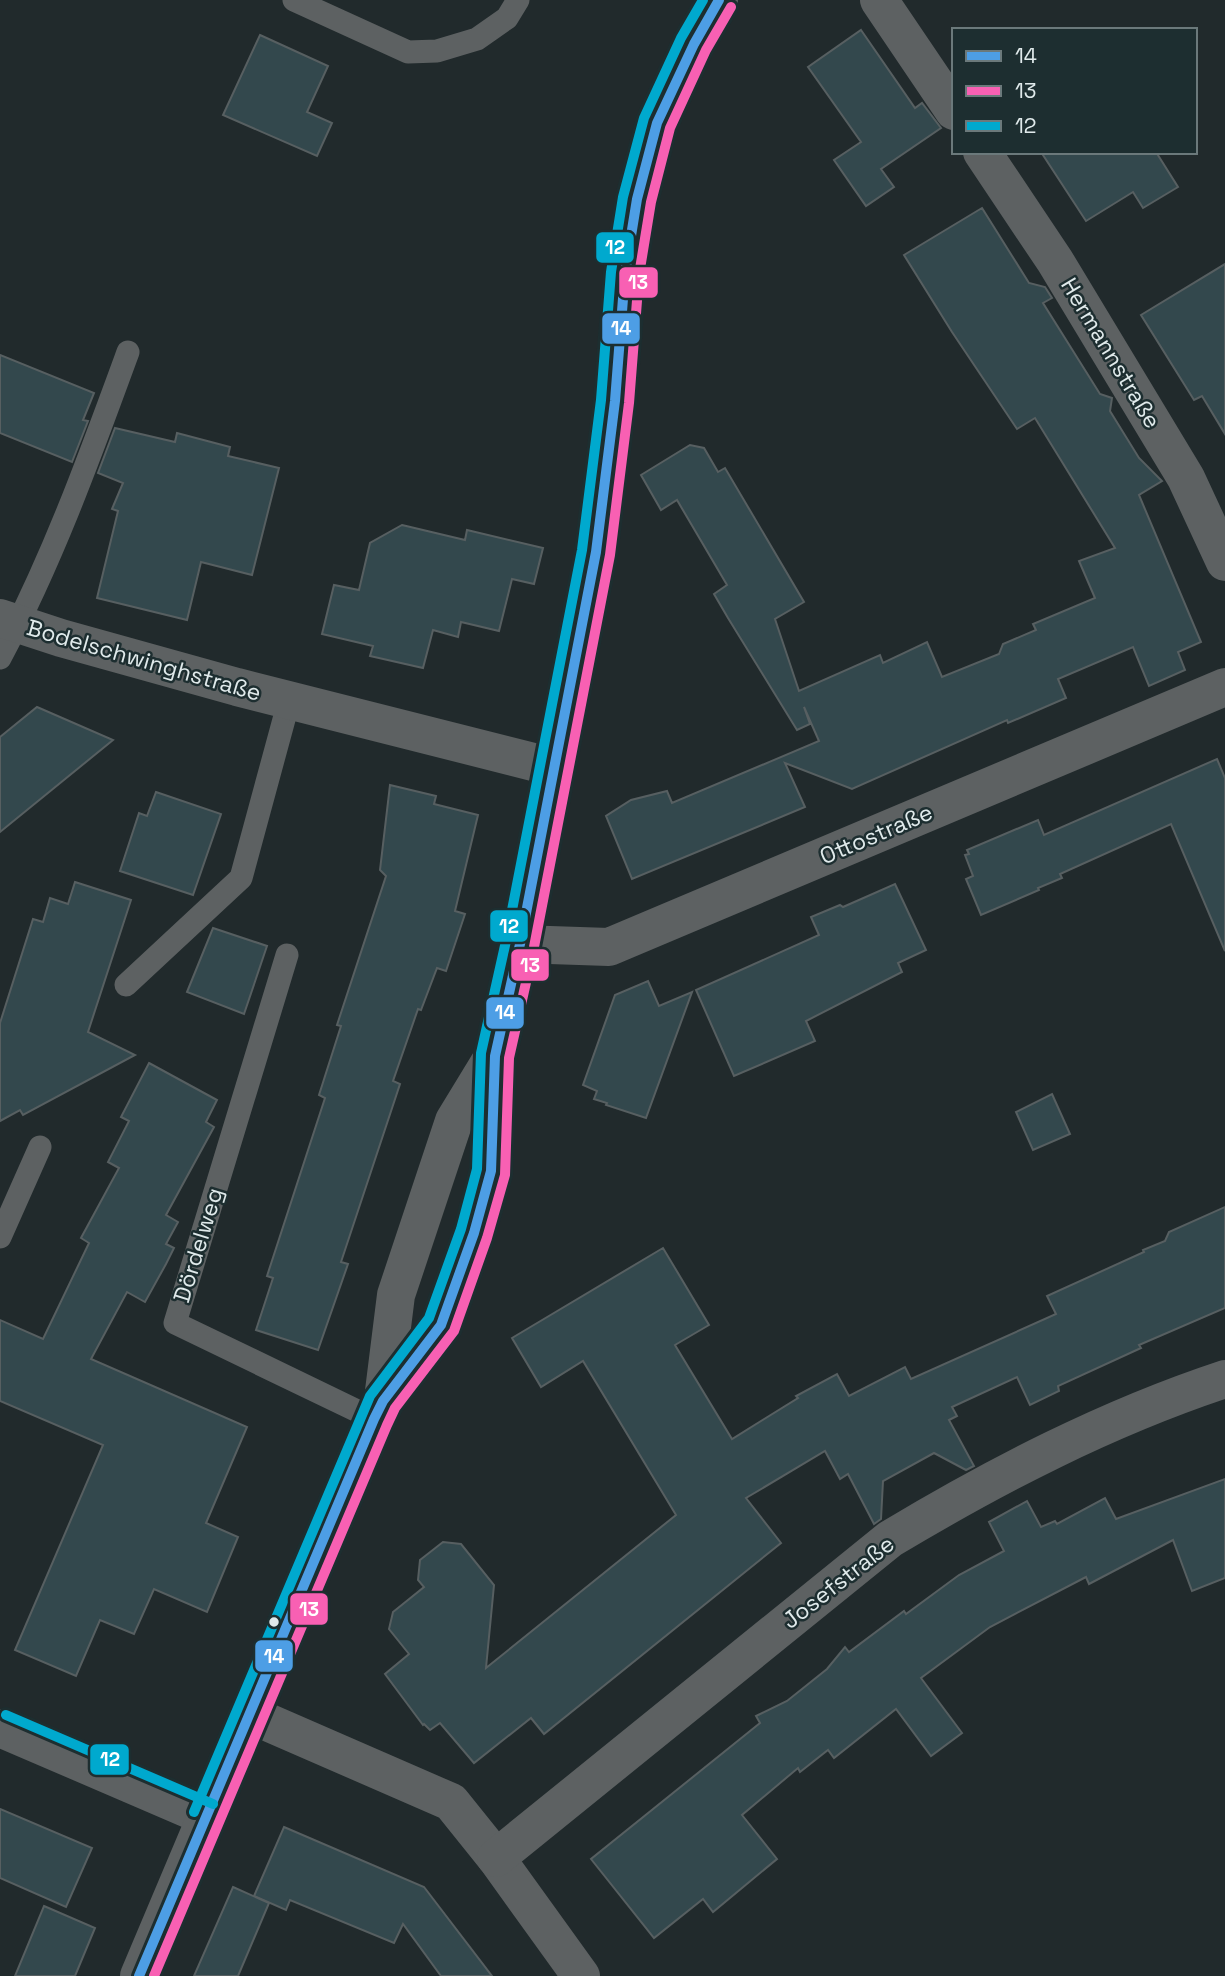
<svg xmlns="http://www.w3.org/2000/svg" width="1225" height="1976" viewBox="0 0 1225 1976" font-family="'Space Grotesk',sans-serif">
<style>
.building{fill:#33484d;stroke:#575f61;stroke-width:2}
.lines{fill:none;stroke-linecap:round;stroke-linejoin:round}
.lane{stroke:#5d6162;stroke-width:23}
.street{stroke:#5d6162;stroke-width:38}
.bus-1-casing{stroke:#1d2e30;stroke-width:16}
.bus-2-casing{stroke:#1d2e30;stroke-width:16}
.bus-3-casing{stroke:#1d2e30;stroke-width:16}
.bus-1{stroke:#4d9ee5;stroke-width:10}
.bus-2{stroke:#f860b3;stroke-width:10}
.bus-3{stroke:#00a9ce;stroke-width:10}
.bus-dot{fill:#e0eaeb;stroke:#1d2e30;stroke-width:2.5}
.labels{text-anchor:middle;stroke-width:5;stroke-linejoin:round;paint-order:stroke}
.street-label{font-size:23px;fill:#e0eaeb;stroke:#1d2e30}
.line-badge{stroke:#1d2e30;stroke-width:2.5}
.badge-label{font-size:19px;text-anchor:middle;font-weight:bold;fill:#fff}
</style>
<rect width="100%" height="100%" fill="#212a2c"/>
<g class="building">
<path d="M861 30 915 108 922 103 941 128 881 169 894 187 866 206 834 160 861 142 808 67Z"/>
<path d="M260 35 328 66 307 112 332 123 317 156 223 115Z"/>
<path d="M1041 152H1156L1178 187 1143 208 1133 192 1086 221Z"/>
<path d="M982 208 1029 283 1045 287 1052 298 1043 303 1100 394 1112 398 1110 411 1139 458 1162 481 1139 495 1201 642 1178 652 1185 670 1149 686 1133 647 1058 679 1066 698 1008 723 1007 720 852 789 785 763 805 807 632 879 606 816 631 800 667 791 672 803 819 741 804 707 810 724 797 730 728 618 714 594 727 585 677 500 661 510 641 475 690 445 704 448 718 472 725 468 804 602 775 619 799 691 880 655 883 663 927 642 942 677 999 654 1003 644 1036 630 1033 624 1095 598 1079 561 1115 548 1035 418 1017 429 952 332 904 255Z"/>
<path d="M1225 264V434L1202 396 1194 400 1141 315Z"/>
<path d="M0 355 94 393 83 420 88 421 72 462 0 433Z"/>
<path d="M115 428 175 442 177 433 230 447 228 456 279 468 252 575 201 562 187 620 97 598 118 511 112 509 123 483 98 473Z"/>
<path d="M402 525 465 540 467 530 543 548 534 584 512 579 499 631 461 622 458 637 433 630 423 668 370 656 373 646 322 634 334 585 359 590 370 543Z"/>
<path d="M37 707 113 740 0 832V737Z"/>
<path d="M1217 759 1225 778V951L1171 824 1060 874 1062 878 1038 888 1039 890 981 915 966 879 973 876 965 855 969 854 967 850 1038 820 1044 835Z"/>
<path d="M390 785 436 796 434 804 478 815 455 911 465 914 446 971 437 968 421 1010 418 1009 393 1081 400 1084 341 1262 348 1264 318 1350 256 1330 273 1278 267 1276 325 1098 319 1095 341 1026 337 1025 386 876 380 870Z"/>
<path d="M156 792 221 814 193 895 120 871 139 813 147 816Z"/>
<path d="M75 882 131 900 88 1032 135 1055 23 1115 20 1110 0 1121V1023L33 919 43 922 50 898 68 904Z"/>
<path d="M895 884 926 950 898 963 902 972 806 1021 815 1041 734 1076 696 990 819 935 811 917 840 905 843 907Z"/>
<path d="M213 928 267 946 244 1014 187 992Z"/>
<path d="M648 981 659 1006 692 992 646 1118 606 1105 607 1103 594 1099 597 1091 583 1085 615 995Z"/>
<path d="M149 1063 217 1100 206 1122 214 1127 166 1215 178 1222 166 1244 174 1248 166 1264 145 1302 127 1292 91 1359 247 1427 206 1523 238 1537 207 1612 154 1589 134 1634 100 1620 76 1676 15 1650 103 1445 0 1401V1320L43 1339 89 1243 81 1238 119 1168 108 1162 129 1121 121 1117Z"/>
<path d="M1052 1094 1070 1134 1033 1150 1016 1112Z"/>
<path d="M1225 1207V1308L1139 1345 1141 1348 1058 1386 1059 1391 1030 1405 1017 1377 952 1407 957 1416 949 1420 974 1466 966 1470 934 1453 883 1481 881 1519 874 1524 848 1474 840 1479 825 1451 746 1498 781 1543 544 1734 531 1718 474 1763 440 1723 430 1730 424 1724 423 1725 385 1674 409 1654 389 1629 393 1612 424 1587 418 1580 420 1560 443 1542 461 1544 494 1585 486 1668 676 1515 583 1361 541 1387 512 1338 663 1248 709 1325 675 1345 732 1439 798 1398 796 1396 837 1374 849 1396 905 1367 911 1379 1056 1314 1047 1296 1144 1252 1143 1250 1165 1241 1169 1232Z"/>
<path d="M1225 1479V1578L1192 1591 1173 1540 1089 1584 1086 1577 990 1627 921 1678 962 1733 931 1756 896 1709 834 1758 828 1750 800 1772 798 1768 742 1815 777 1859 713 1912 703 1899 654 1938 591 1859 760 1723 756 1716 787 1701 827 1669 845 1647 849 1652 904 1611 906 1614 959 1575 1004 1551 989 1522 1027 1501 1041 1527 1055 1521 1057 1524 1105 1498 1116 1519Z"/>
<path d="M0 1809 92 1848 66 1907 0 1878Z"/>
<path d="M284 1827 424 1887 492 1976H441L403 1924 394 1943 290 1900 286 1910 254 1896Z"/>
<path d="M233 1887 269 1903 238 1976H194Z"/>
<path d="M44 1906 95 1928 75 1976H15Z"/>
</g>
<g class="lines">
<g class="lane">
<path d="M294 0 408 52 437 51 477 39 507 18 518 0"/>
<path d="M0 658C52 561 90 456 128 352"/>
<path d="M287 955 175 1323 374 1419"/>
<path d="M126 985 241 878 289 701"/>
<path d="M0 1237 40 1147"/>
</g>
<g class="street">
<path d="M879 0 954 111"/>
<path d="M982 152 1055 261 1186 478 1225 562"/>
<path d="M0 618 61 638 237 687 553 767"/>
<path d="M520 944 609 947 1225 687"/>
<path d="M383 1399 396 1295 454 1121 493 1057"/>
<path d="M251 1715 451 1802 496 1858 581 1976"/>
<path d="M0 1728 207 1817"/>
<path d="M496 1858 890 1539C997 1475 1107 1418 1225 1379"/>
<path d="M139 1976 374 1419 383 1401 441 1325 474 1233 491 1171 495 1056 520 944 596 552 615 401 625 273 637 199 657 123 694 44 719 0"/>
</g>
<g class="bus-1-casing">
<path id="bus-1" d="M139 1976 374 1419 383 1401 441 1325 474 1233 491 1171 495 1056 520 944 596 552 615 401 625 273 637 199 657 123 694 44 719 0"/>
</g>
<g class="bus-2-casing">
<path id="bus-2" d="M154 1976 387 1425 395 1408 454 1331 487 1238 505 1175 509 1058 534 947 610 555 629 403 639 275 651 202 670 128 706 50 731 7"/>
</g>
<g class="bus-3-casing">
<g id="bus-3">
<path d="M6 1715 213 1804"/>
<path d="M194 1812 370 1396 429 1318 461 1229 477 1169 481 1053 506 941 582 550 601 400 611 272 623 197 644 118 681 38 703 0"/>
</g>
</g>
<use href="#bus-1" class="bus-1"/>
<use href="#bus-2" class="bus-2"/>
<use href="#bus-3" class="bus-3"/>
</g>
<circle class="bus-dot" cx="274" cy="1622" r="6"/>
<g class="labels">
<g class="street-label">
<text transform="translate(1111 353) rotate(59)" y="8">Hermannstraße</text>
<text transform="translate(144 660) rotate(16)" y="8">Bodelschwinghstraße</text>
<text transform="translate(876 834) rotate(-23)" y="8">Ottostraße</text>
<text transform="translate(198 1245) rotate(-73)" y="8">Dördelweg</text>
<text transform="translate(838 1582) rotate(-38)" y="8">Josefstraße</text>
</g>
</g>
<g class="line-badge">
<rect x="595" y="231" width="40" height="33" rx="7" fill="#00a9ce"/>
<rect x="618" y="266" width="41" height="33" rx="7" fill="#f860b3"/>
<rect x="601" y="312" width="40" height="33" rx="7" fill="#4d9ee5"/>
<rect x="489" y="909" width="40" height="34" rx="7" fill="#00a9ce"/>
<rect x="510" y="948" width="40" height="34" rx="7" fill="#f860b3"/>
<rect x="485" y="996" width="40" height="34" rx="7" fill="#4d9ee5"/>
<rect x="289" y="1592" width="40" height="34" rx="7" fill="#f860b3"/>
<rect x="254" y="1639" width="40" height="34" rx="7" fill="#4d9ee5"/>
<rect x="89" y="1743" width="41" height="33" rx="7" fill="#00a9ce"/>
</g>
<g class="badge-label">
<text x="615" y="254">12</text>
<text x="638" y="289">13</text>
<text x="621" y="335">14</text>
<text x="509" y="933">12</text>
<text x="530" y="972">13</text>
<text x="505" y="1019">14</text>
<text x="309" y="1616">13</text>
<text x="274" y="1663">14</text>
<text x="110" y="1766">12</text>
</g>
<rect x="952" y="28" width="245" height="126" fill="#1d2e30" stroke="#6b797b" stroke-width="2"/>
<rect x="966" y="51" width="35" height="10" fill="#4d9ee5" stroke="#6b797b" stroke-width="2"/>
<text x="1015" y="63" font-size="21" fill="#e0eaeb">14</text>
<rect x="966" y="86" width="35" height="10" fill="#f860b3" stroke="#6b797b" stroke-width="2"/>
<text x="1015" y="98" font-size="21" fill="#e0eaeb">13</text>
<rect x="966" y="121" width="35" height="10" fill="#00a9ce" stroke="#6b797b" stroke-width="2"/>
<text x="1015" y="133" font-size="21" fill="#e0eaeb">12</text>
</svg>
